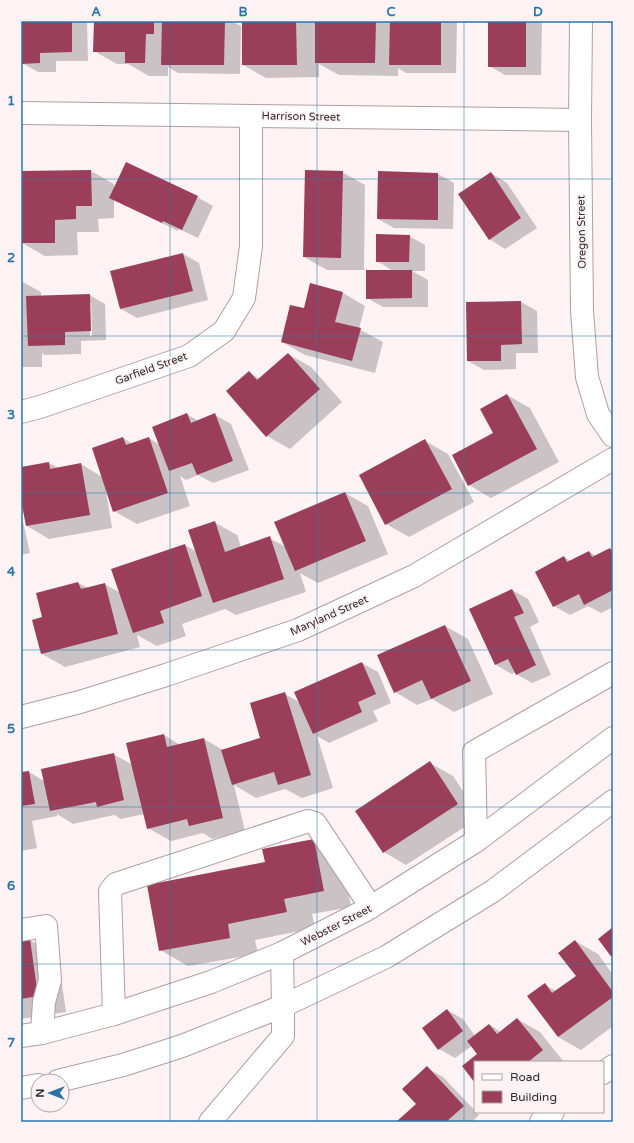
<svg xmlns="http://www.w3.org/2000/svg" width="634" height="1143" viewBox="0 0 634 1143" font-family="'Varela Round',sans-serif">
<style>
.shadow{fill:#0003;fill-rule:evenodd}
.building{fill:#9b3e5a}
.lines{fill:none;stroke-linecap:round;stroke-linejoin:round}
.minor-casing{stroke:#b29da1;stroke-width:24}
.minor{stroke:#fff;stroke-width:22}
.grid{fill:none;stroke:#2b75a9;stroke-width:1;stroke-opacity:0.55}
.labels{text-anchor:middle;stroke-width:4;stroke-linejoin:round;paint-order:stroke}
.street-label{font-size:11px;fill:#30282a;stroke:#fdf3f5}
.neatline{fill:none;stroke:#2b75a9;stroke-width:1.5}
.grid-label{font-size:13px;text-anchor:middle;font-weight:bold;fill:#2b75a9}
</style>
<rect width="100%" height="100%" fill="#fdf3f5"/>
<g class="shadow">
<path d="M21 21H87L88 61H56V72H38L22 63Z"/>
<path d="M95 21H232L241 26 240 74 178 73 168 67V76H149L128 64H117L94 51Z"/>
<path d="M243 21H457L456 73H406L398 68V76L339 75 319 64V77L266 78 243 65Z"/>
<path d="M489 21H542L541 75H505L489 66Z"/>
<path d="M91 171 114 184V191L197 197 213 206 198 238 179 229 178 231 114 200V218L98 219 99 232H77L78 255 45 256 22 243 21 172Z"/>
<path d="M342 172 365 185 364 270H327L304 257Z"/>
<path d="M491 173 507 183 537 228 505 249 489 239Z"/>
<path d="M438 174 454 183 453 229 394 228 378 219Z"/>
<path d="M409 236 425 245V271H412L428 280V307H383L367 298 393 271 377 261Z"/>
<path d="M183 254 199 263 208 300 137 318 121 309 111 272Z"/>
<path d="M21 281 41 292V297L89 295 105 304 106 340 81 341V354L44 355 42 353V367H21ZM89 303H91L92 336H90Z"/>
<path d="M343 293 365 306 359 329 383 342 375 373 305 355 282 342 304 310Z"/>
<path d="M521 302 537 311 538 353H516V369L484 370 468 361Z"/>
<path d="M288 354 311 367 342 402 290 449 267 436 249 372 260 379Z"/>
<path d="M507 395 530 408 559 462 491 498 469 485 494 433 481 409Z"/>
<path d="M187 414 198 421 215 415 231 424 249 470 213 483 198 475 186 480 180 476 190 506 137 524 114 511 107 490 106 491 112 528 49 539 27 526 21 494V468L49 463 58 468 81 464 102 477 123 438 133 444 149 438 160 445Z"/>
<path d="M425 441 448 454 474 502 409 537 386 524Z"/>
<path d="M345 493 368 506 388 554 318 583 300 573 306 592 236 615 225 609 182 624 186 636 157 646 137 635 140 647 65 667 42 654 33 620 44 617 37 594 78 583 88 588 104 584 121 593 185 545 197 552 214 522 237 535 241 547 269 538 286 547Z"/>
<path d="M21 513 30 553 21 555Z"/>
<path d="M610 549 613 551V607L601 613 588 606 570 615 554 606 564 557 571 561 589 552 596 556Z"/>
<path d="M512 590 528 599 539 622 530 627 551 675 532 683 516 674V672L512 674 496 665 470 609Z"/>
<path d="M445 626 468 639 493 694 454 712 432 699 417 705 395 692Z"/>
<path d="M362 663 378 672 391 703 373 711 378 721 329 743 317 736 333 788 302 798 285 789 256 798 234 785 245 831 212 839 203 833 171 841 148 828 144 814 121 819 114 815 73 824 57 814V816L32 821 37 848 21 851V773L29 772 44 781 113 754 133 765 164 735 180 745 204 739 223 750 261 738 285 694 299 702Z"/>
<path d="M430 763 453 776 480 817 406 865 384 852Z"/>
<path d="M314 840 342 856 351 907 312 914 315 928 255 940 258 954 188 966 160 950 266 863Z"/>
<path d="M30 940 58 957 66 1012 21 1019V942Z"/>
<path d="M575 941 598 954 613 975V1026L581 1050 558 1037 545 985 556 991 577 976Z"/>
<path d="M447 1010 463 1019 475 1036 490 1025 501 1032 517 1019 540 1032 564 1062H475V1082L463 1066 478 1054 472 1046 455 1058 439 1049Z"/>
<path d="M427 1068 443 1077 479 1115 472 1122H398L417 1104Z"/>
</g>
<g class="building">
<path d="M21 21H72V52L40 53V63L21 64Z"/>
<path d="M94 21H154V34H146L145 63H125V52H93Z"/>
<path d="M162 21H225L224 65H161Z"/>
<path d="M242 21H296L297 65H242Z"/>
<path d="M315 21H376L375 63H315Z"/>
<path d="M390 21H441V65H389Z"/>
<rect x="488" y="21" width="38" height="46"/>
<path d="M126 162 198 196 182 230 163 221 162 223 109 198Z"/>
<path d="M91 170 92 206H76V219L55 220V243H21V171Z"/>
<path d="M305 170 343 171 341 258 303 257Z"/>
<path d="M378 171 438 173V220L377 219Z"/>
<path d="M491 172 521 218 489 240 458 194Z"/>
<path d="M376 234 410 235 409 262H376Z"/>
<path d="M183 253 193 291 120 309 110 271Z"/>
<path d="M366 270H412V298L366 299Z"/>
<path d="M310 283 343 292 335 322 361 328 352 361 281 342 290 305 304 308Z"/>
<path d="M90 294 91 331 65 332V345L28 346 26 296Z"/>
<path d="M521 301 522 344 501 345V361H467L466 302Z"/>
<path d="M288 353 320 389 266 437 226 391 249 371 257 380Z"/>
<path d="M507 394 537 449 468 486 452 455 493 433 480 409Z"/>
<path d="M187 413 191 423 215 413 233 461 197 475 192 463 169 471 152 427Z"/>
<path d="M123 437 126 445 149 437 168 493 113 512 92 448Z"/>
<path d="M425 439 452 489 385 525 359 475Z"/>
<path d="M49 462 50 469 81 463 90 515 26 526 21 500V467Z"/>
<path d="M345 492 366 541 295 571 274 522Z"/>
<path d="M215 521 225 552 270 536 284 579 213 603 188 530Z"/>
<path d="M185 544 202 596 160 611 164 623 133 633 111 569Z"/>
<path d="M610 548 613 553V590L584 605 579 594 553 607 535 572 564 556 567 562 589 551 592 557Z"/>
<path d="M78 582 81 589 105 583 118 634 41 654 32 620 42 617 36 593Z"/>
<path d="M512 589 524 613 514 617 536 665 516 675 508 659 495 665 469 609Z"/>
<path d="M445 625 471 681 431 699 422 680 394 693 377 655Z"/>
<path d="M362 662 376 694 358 702 362 712 313 734 294 692Z"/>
<path d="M285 692 311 775 278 785 274 772 232 785 221 750 260 738 250 703Z"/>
<path d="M164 734 167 747 204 738 223 818 189 826 187 819 147 829 126 743Z"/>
<path d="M114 753 124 800 97 807 96 802 50 811 41 769Z"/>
<path d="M430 761 458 804 383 853 355 811Z"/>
<path d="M29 771 35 804 21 806V772Z"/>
<path d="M314 839 324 891 284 899 287 912 228 924 230 938 159 951 147 885 265 862 262 849Z"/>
<path d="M613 927V959L598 939Z"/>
<path d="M30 939 38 996 21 999V941Z"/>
<path d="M575 940 613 992V997L558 1037 527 996 545 983 552 993 576 976 558 953Z"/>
<path d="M447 1009 463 1031 438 1050 422 1028Z"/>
<path d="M517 1018 543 1050 528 1062H475V1083L462 1066 477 1054 467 1041 489 1024 497 1034Z"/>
<path d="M427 1066 464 1106 446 1122H396L416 1104 402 1089Z"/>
</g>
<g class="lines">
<g class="minor-casing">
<g id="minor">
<path d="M581 21 580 120 582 311 587 377 598 414 613 436"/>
<path d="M21 113 580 120"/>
<path d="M21 412 40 407 189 356 224 331 244 298 251 246V116"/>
<path d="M21 717 80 702 166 675 298 630 414 576 613 459"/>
<path d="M476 841 474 752 613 673"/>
<path d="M21 930 46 926 50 980 44 1002 42 1033"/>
<path d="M114 1014 110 891 116 884 308 821 315 823 371 907"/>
<path d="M21 1036 42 1033 114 1014 211 982 282 953 366 910 476 841 613 738"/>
<path d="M603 1073 613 1066"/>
<path d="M58 1081 123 1065 182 1046 283 1006 386 957 493 891 613 801"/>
<path d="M21 1088 38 1085"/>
<path d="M210 1122 283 1036V1006L282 953"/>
<path d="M541 1122 553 1112"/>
</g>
</g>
<use href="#minor" class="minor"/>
</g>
<path class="grid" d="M170 21V1122M317 21V1122M464 21V1122M21 179H613M21 336H613M21 493H613M21 650H613M21 807H613M21 964H613"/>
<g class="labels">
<g class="street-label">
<text transform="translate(301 116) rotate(1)" y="4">Harrison Street</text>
<text transform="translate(581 232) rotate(-91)" y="4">Oregon Street</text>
<text transform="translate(151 368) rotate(-20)" y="4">Garfield Street</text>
<text transform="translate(329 615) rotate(-24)" y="4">Maryland Street</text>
<text transform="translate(336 925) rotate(-27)" y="4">Webster Street</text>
</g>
</g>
<rect width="634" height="1143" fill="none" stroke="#fdf3f5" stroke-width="44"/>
<rect x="474" y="1061" width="130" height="52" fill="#fdf3f5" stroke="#aba2a4"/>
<rect x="482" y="1074" width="20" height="6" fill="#ffffff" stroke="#aba2a4"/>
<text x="510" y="1081" font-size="12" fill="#30282a">Road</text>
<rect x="482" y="1091" width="20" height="12" fill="#9b3e5a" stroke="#aba2a4"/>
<text x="510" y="1101" font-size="12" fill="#30282a">Building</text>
<g transform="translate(50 1093) rotate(270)"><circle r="19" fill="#fdf3f5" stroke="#aba2a4"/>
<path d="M0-3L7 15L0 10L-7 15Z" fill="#2b75a9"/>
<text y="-6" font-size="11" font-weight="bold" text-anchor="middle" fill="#30282a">N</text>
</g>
<rect x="22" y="22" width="590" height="1099" class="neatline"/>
<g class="grid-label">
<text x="96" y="16">A</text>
<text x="243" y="16">B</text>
<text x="391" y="16">C</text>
<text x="538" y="16">D</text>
<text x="11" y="105">1</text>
<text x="11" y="262">2</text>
<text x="11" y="419">3</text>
<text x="11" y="576">4</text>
<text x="11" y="733">5</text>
<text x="11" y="890">6</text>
<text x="11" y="1047">7</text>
</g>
</svg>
